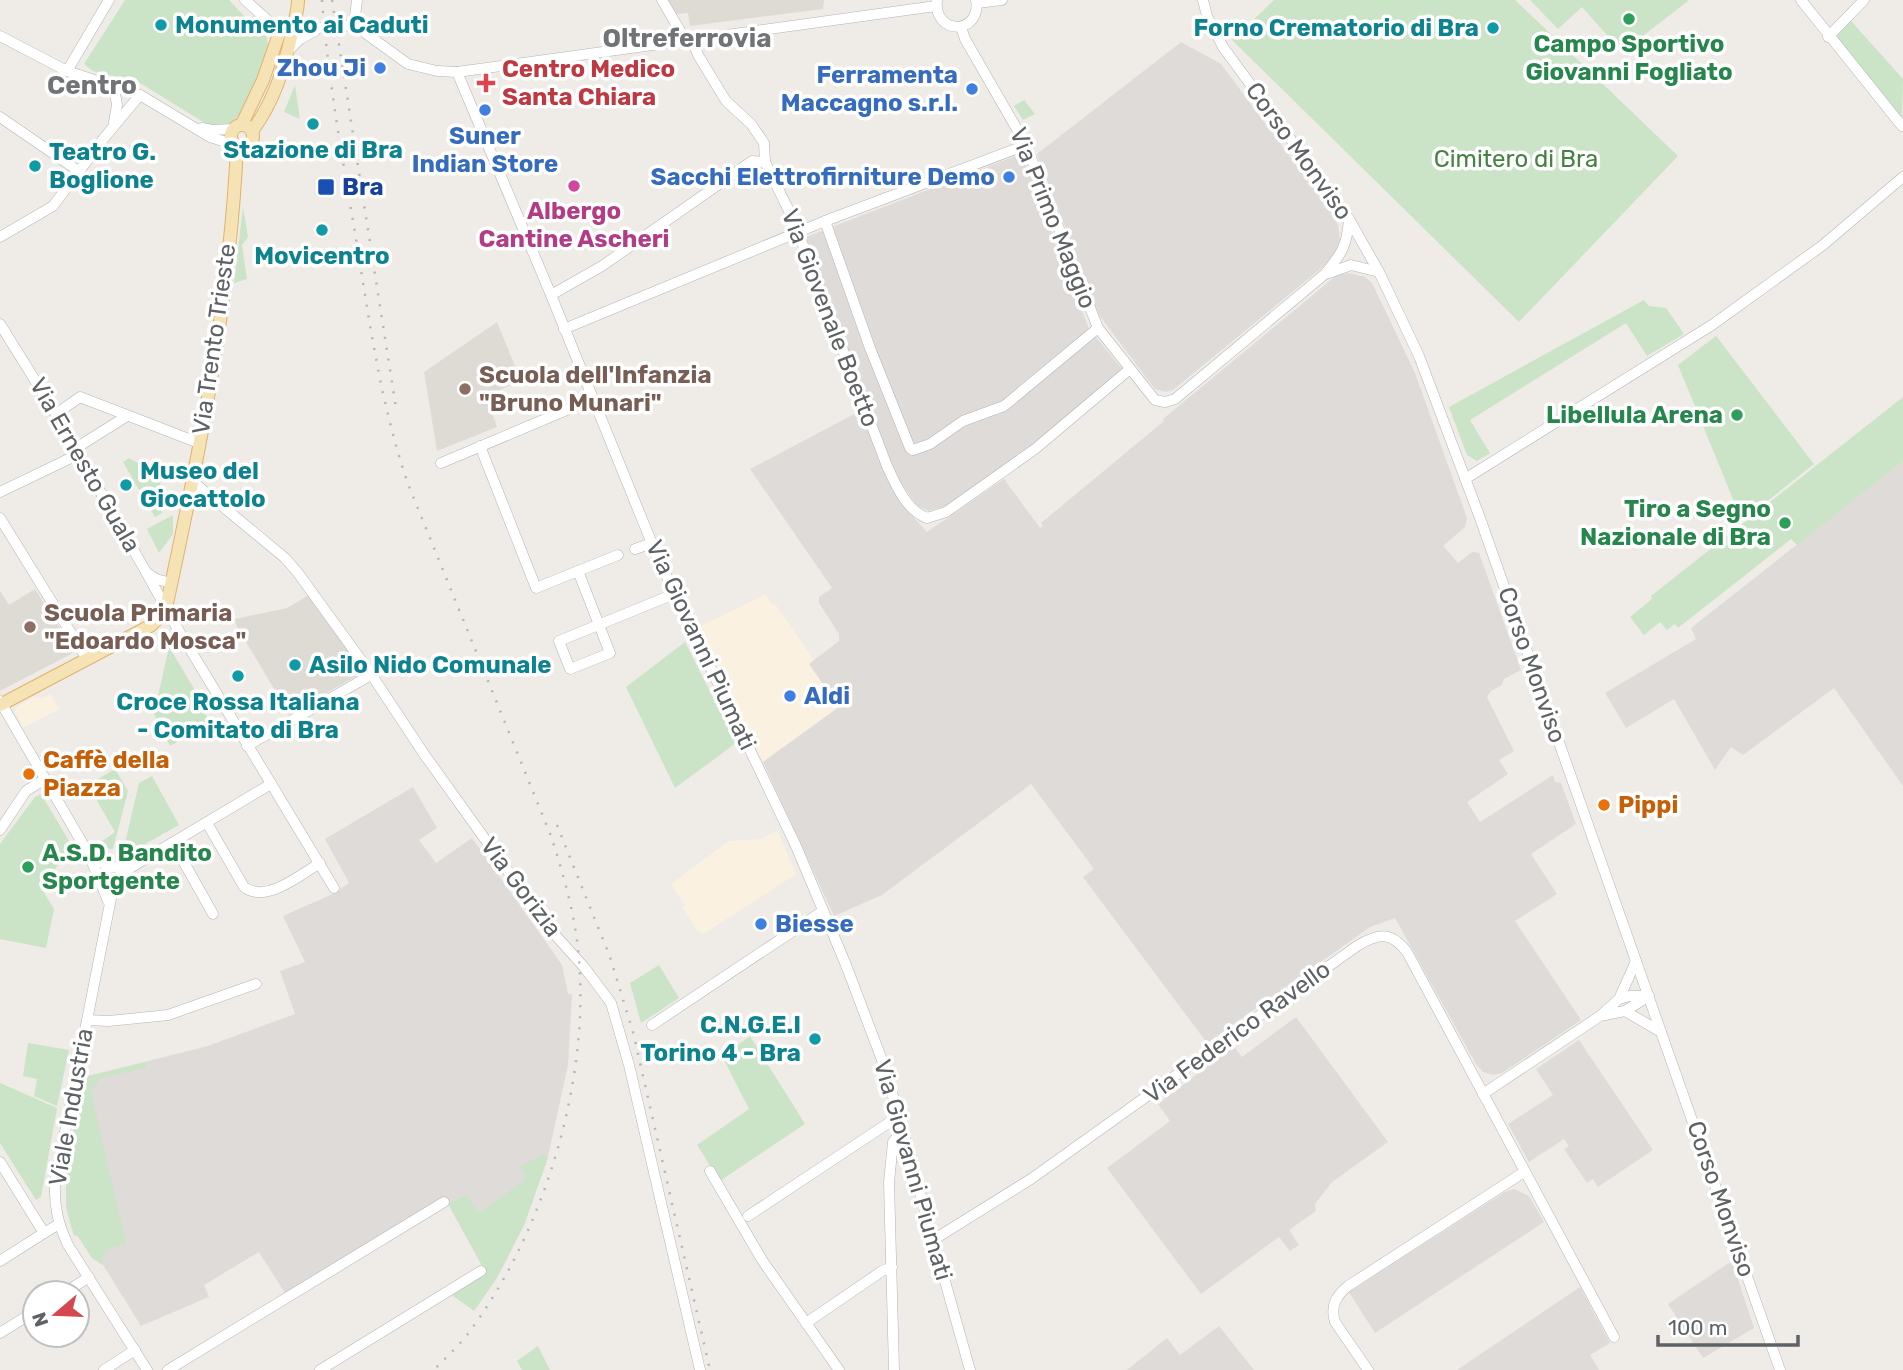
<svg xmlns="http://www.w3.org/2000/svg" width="1903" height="1370" viewBox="0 0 1903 1370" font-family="Rubik,sans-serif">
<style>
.commercial{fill:#faf1e1}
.industrial{fill:#dedbd9}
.education{fill:#dedbd5}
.green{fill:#cbe3c7}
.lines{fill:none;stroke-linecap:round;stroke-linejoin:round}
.minor-casing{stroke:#b2b4b7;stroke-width:11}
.major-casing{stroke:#e0b26f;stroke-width:14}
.minor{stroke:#fff;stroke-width:10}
.major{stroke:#f5e3b6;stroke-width:12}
.rail{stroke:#b4b5b5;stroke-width:2.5;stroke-dasharray:2 9;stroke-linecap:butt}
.leisure-dot{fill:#2e9e5b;stroke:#fff;stroke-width:2.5}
.culture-dot{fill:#0f9aa8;stroke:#fff;stroke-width:2.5}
.shop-dot{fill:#3f7fe0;stroke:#fff;stroke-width:2.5}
.health-dot{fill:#e0444e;stroke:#fff;stroke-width:2.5}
.hotel-dot{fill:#d1479c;stroke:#fff;stroke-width:2.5}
.transit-dot{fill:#1a4fb4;stroke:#fff;stroke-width:2.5}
.education-dot{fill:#8d6e63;stroke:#fff;stroke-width:2.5}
.food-dot{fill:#e8710a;stroke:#fff;stroke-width:2.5}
.labels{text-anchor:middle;stroke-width:7;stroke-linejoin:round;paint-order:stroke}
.culture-label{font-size:24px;font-weight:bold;fill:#0d838f;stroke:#fff;text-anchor:start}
.leisure-label{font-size:24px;font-weight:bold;fill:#27864d;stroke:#fff;text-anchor:end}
.shop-label{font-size:24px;font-weight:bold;fill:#366cbe;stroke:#fff;text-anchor:end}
.health-label{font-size:24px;font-weight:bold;fill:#be3a42;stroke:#fff;text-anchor:start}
.street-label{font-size:24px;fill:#5e6265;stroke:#fff}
.park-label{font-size:24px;fill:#468241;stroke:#fff}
.transit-label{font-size:24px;font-weight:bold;fill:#164399;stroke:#fff;text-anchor:start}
.hotel-label{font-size:24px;font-weight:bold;fill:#b23c85;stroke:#fff}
.education-label{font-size:24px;font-weight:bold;fill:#785e54;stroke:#fff;text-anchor:start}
.food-label{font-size:24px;font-weight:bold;fill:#c56008;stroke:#fff;text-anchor:start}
.neighbourhood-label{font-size:26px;font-weight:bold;fill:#707477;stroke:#fff}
</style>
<rect width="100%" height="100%" fill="#efece7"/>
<g class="commercial">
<path d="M766 594 772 605 775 604 814 660 809 664 839 707 763 762 695 629Z"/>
<path d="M51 694 59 709 23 728 15 712 16 707 35 697 43 698Z"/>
<path d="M777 830 796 874 703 934 697 930 682 907 685 905 671 884 729 841 762 839Z"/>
</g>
<g class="industrial">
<path d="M1181 42 1221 64 1335 217 1338 225 1340 240 1335 254 1330 261 1173 390 1166 392 1155 389 1099 315 1037 154Z"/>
<path d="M1018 155 1024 159 1089 329 1123 370 1032 447 946 506 928 511 916 505 891 468 801 239Z"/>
<path d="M1349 273 1365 277 1372 283 1415 373 1467 518 1465 527 1443 546 1458 563 1472 552 1479 553 1521 670 1504 679 1502 685 1491 691 1487 697 1514 751 1499 760 1508 774 1467 802 1480 822 1553 775 1555 782 1561 783 1576 824 1531 854 1557 894 1515 921 1581 1020 1502 1073 1493 1075 1483 1072 1476 1064 1395 918 1370 927 1207 1043 1083 877 1094 869 1031 784 882 895 834 916 763 762 839 707 809 664 839 641V634L819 603V597L832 588 750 469 862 410 892 487 906 509 927 532 1004 479 1040 528 1043 526 1041 523 1164 421 1163 419 1337 275Z"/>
<path d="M1903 461V786L1834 688 1743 755 1731 747 1715 770 1674 699 1626 728 1605 693 1696 639 1691 628Z"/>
<path d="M413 787 437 828 419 840 436 863 472 838 562 965 568 994H572L568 1065 547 1161 524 1225 505 1263 495 1281 492 1284 444 1197 285 1293 259 1252 204 1285 209 1297 141 1326 103 1265 92 1258 78 1236 74 1235 66 1208V1183L84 1077 208 1046 295 1014 280 971 305 962 283 916 335 893 349 883 325 839Z"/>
<path d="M1296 1017 1388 1142 1332 1182 1315 1204 1316 1211 1289 1230 1299 1245 1290 1251 1279 1237 1201 1294 1107 1168 1170 1121 1158 1104 1234 1046 1242 1057Z"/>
<path d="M1579 1040 1653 1150 1598 1187 1593 1179 1587 1183 1564 1149 1569 1146 1564 1139 1529 1162 1508 1124 1553 1095 1536 1069Z"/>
<path d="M1514 1189 1529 1196 1544 1222 1375 1333 1349 1292 1505 1192Z"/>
<path d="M1732 1261 1754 1328 1703 1358 1668 1304Z"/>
<path d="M1580 1287 1610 1343 1590 1355 1599 1370H1457Z"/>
<path d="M1219 1326 1254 1370H1127L1167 1338 1180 1355Z"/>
</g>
<g class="education">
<path d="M667 0H824L823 9 690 26 688 13 676 14Z"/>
<path d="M497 322 521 381 486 396 497 427 437 451 424 372Z"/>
<path d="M35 589 73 649 71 654 0 691V591L9 605Z"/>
<path d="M309 595 360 666 358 675 289 714 236 625 235 619 287 608Z"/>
</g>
<g class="green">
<path d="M125 0H229L246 18 254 16C262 25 267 33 268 46 268 56 262 67 258 77 249 101 240 131 208 125L140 83 93 71 84 64Z"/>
<path d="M1274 0H1515L1678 156 1519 322 1232 40Z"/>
<path d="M1530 0H1687L1688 1 1622 52 1582 7 1558 29Z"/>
<path d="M1851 21 1903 79 1902 118 1834 38Z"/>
<path d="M295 85 300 119 284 112Z"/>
<path d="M1024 100 1035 114 1023 120 1014 106Z"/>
<path d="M243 207 248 237 242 245 247 279 234 283Z"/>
<path d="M1644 300 1649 306 1666 308 1684 334 1647 356 1626 323 1470 420 1490 453 1477 461 1467 455 1449 407Z"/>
<path d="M1716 336 1814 464 1742 521 1678 365Z"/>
<path d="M1903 397V461L1797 545 1791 539 1678 628 1675 624 1667 630 1660 622 1644 635 1630 617 1652 599 1651 596Z"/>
<path d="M129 458 160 476 162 513 155 517 123 462Z"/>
<path d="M173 515V534L159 553 147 529Z"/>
<path d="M685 642 736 743 675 788 626 687Z"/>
<path d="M169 647 201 700 198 702 211 724 170 746 154 714Z"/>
<path d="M115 769 128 791 113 849 105 848 101 842 115 832 88 785Z"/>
<path d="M152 776 179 825 129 853 123 852 139 783Z"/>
<path d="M41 794 72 846 41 888 54 909 46 948 0 939V844L35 797Z"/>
<path d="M659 965 679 998 641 1023 630 983Z"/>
<path d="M750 1036 805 1124 720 1181 697 1145 749 1109 722 1056Z"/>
<path d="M28 1043 69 1050 57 1106 34 1096 37 1079 23 1076Z"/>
<path d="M146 1062V1068L100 1078 91 1092 126 1244 104 1250 105 1257 102 1259 103 1265 92 1258 78 1236 74 1235C55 1185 75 1128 84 1077Z"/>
<path d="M0 1083 57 1108 41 1197 36 1200 0 1143Z"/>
<path d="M542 1155 548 1157 524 1225 495 1281 474 1311 453 1296 455 1292 486 1273 449 1204 466 1195 479 1213 524 1181 525 1175 520 1167Z"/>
<path d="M538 1346 550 1370H522L517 1361Z"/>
</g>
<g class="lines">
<g class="minor-casing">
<g id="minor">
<path d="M245 0 280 31"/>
<path d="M662 0 686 41"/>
<path d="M937 0C933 36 982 35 976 0"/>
<path d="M1203 0 1207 16 1223 47 1349 219 1379 272 1419 356 1480 518 1780 1370"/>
<path d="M1801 0 1902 126 1903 125"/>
<path d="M977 3 1002 0"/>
<path d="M354 25 357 0"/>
<path d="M961 27 965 39 1026 145 1098 328 1155 400 1165 402 1175 399 1325 274C1342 253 1347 246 1349 219"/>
<path d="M292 30 354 25 408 64 437 71 457 72 551 295 657 556 796 846 846 965 885 1068 970 1370"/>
<path d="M0 36 67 71 140 95 210 137 235 145"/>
<path d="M1828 37 1864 0"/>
<path d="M692 40 698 55 726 101 751 124 764 143 765 162 793 219 887 466C896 485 906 510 927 518L946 512 1035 449 1130 369"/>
<path d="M288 51 300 39 315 31"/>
<path d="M67 71 109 0"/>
<path d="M457 72 936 6"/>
<path d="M0 117 80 172"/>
<path d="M114 122 117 105 114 87"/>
<path d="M202 128 212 130 233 129"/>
<path d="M825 221 870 348 910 448 913 450 930 444 963 421 1004 406 1098 328"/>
<path d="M0 237 53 206 104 138 140 95"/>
<path d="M1329 273 1351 265 1379 272"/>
<path d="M551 295 602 266 752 161 765 162"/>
<path d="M0 324 56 414 146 572 156 579 171 583"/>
<path d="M564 329 825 221 1026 145"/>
<path d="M56 414 80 397 199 443"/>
<path d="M480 446 536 588 578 571 610 653 570 669 559 641 674 594"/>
<path d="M76 448 127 416"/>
<path d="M441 463 593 399"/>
<path d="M1465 479 1712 325 1823 245 1903 177"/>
<path d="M192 481 285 558 298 573 369 671 424 754 548 927 584 967 611 1003 629 1065 700 1370"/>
<path d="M0 492 79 454"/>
<path d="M0 518 87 659"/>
<path d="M635 549 652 543"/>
<path d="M578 571 618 555"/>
<path d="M146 572 176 626 334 888"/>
<path d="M0 701 88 853 109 868 135 865 271 784"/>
<path d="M247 746 371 675"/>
<path d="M207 823 244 887C266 904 300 875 320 863"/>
<path d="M0 830 26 791 45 779"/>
<path d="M173 843 213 914"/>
<path d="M90 857 108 901"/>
<path d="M135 865 122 873 114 883 55 1183C54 1206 58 1224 68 1245L147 1370"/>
<path d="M1619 999 1636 961"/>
<path d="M1625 1011 1661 1032"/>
<path d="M87 1020 109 1021 168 1015 256 984"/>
<path d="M652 1025 823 911"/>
<path d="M1483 1094 1600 1016 1619 999 1630 996H1649L1625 1011 1600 1016"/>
<path d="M0 1162 44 1233 59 1224"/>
<path d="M710 1171 762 1260 839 1370"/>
<path d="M748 1216 899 1116"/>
<path d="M933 1240 1031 1179 1357 946C1378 933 1391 931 1407 952L1614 1337"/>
<path d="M0 1261 44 1233"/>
<path d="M64 1293 89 1277"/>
<path d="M806 1323 882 1271 892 1267"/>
<path d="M0 1333 35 1311"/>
<path d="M104 1370 135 1350"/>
<path d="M168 1370 444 1202"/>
<path d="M320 1370 481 1271"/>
<path d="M894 1370 889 1182 893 1142 902 1130"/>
<path d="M1368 1370 1335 1322C1330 1306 1336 1296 1348 1286L1524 1172"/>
</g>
</g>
<g class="major-casing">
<g id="major">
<path d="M242 124 263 80 280 31 292 30"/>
<circle cx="242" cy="136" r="11"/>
<path d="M252 131C274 102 284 68 292 33 294 21 298 12 298 0"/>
<path d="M0 705 150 626 162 615 166 608C199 456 230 301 237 146"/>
</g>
</g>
<use href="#minor" class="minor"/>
<use href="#major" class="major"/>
<g class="rail">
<path d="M322 0C328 78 342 156 355 233 369 318 380 402 408 484L551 836C563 873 574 911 578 949 592 1076 545 1230 470 1331 460 1345 446 1357 434 1370"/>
<path d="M332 0 396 408"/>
<path d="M557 825 610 957 633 1032 710 1370"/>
</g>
</g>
<g class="leisure-dot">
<circle cx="1629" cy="19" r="7"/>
<circle cx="1737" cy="415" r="7"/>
<circle cx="1785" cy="523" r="7"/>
<circle cx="28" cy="867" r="7"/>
</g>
<g class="culture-dot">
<circle cx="161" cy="25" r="7"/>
<circle cx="1493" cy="28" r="7"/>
<circle cx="313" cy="124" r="7"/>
<circle cx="35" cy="166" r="7"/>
<circle cx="322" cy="230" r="7"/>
<circle cx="126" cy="485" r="7"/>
<circle cx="295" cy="665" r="7"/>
<circle cx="238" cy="676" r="7"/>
<circle cx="815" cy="1039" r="7"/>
</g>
<g class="shop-dot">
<circle cx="380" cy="68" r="7"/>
<circle cx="972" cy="89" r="7"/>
<circle cx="485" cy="110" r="7"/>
<circle cx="1009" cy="177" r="7"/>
<circle cx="790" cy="696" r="7"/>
<circle cx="761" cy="924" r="7"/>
</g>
<path class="health-dot" d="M482.5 72.5h7v7h7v7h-7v7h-7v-7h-7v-7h7z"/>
<circle class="hotel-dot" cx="574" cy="186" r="7"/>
<rect class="transit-dot" x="317" y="178" width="18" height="18" rx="3.5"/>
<g class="education-dot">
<circle cx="465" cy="389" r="7"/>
<circle cx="30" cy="627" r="7"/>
</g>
<g class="food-dot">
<circle cx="29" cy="774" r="7"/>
<circle cx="1604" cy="805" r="7"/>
</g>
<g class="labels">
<g class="culture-label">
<text x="175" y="33">Monumento ai Caduti</text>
<text x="1479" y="36" text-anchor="end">Forno Crematorio di Bra</text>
<text x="313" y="158" text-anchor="middle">Stazione di Bra</text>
<text x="49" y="160">Teatro G.<tspan x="49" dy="28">Boglione</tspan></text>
<text x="322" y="264" text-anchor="middle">Movicentro</text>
<text x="140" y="479">Museo del<tspan x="140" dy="28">Giocattolo</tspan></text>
<text x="309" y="673">Asilo Nido Comunale</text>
<text x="238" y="710" text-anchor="middle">Croce Rossa Italiana<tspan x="238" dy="28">- Comitato di Bra</tspan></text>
<text x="801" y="1033" text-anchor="end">C.N.G.E.I<tspan x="801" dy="28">Torino 4 - Bra</tspan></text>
</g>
<g class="leisure-label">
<text x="1629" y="52" text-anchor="middle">Campo Sportivo<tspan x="1629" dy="28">Giovanni Fogliato</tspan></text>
<text x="1723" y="423">Libellula Arena</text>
<text x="1771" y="517">Tiro a Segno<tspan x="1771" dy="28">Nazionale di Bra</tspan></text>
<text x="42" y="861" text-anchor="start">A.S.D. Bandito<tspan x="42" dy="28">Sportgente</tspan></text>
</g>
<g class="shop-label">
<text x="366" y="76">Zhou Ji</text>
<text x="958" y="83">Ferramenta<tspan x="958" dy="28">Maccagno s.r.l.</tspan></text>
<text x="485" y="144" text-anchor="middle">Suner<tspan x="485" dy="28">Indian Store</tspan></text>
<text x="995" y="185">Sacchi Elettrofirniture Demo</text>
<text x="804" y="704" text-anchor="start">Aldi</text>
<text x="775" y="932" text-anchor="start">Biesse</text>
</g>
<g class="health-label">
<text x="502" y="77">Centro Medico<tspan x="502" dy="28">Santa Chiara</tspan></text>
</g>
<g class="street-label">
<text transform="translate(1299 151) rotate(54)" y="8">Corso Monviso</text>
<text transform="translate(1053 218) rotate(68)" y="8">Via Primo Maggio</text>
<text transform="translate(830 318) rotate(69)" y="8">Via Giovenale Boetto</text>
<text transform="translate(214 339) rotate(-82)" y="8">Via Trento Trieste</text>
<text transform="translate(85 465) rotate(60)" y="8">Via Ernesto Guala</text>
<text transform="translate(701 645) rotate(65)" y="8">Via Giovanni Piumati</text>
<text transform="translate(1532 665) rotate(71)" y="8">Corso Monviso</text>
<text transform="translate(521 887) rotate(53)" y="8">Via Gorizia</text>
<text transform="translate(1237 1032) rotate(-36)" y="8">Via Federico Ravello</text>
<text transform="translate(71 1107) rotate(-80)" y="8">Viale Industria</text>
<text transform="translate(913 1170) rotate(74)" y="8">Via Giovanni Piumati</text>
<text transform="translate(1721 1199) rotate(71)" y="8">Corso Monviso</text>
</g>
<g class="park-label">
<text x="1516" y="167">Cimitero di Bra</text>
</g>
<g class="transit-label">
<text x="342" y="195">Bra</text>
</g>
<g class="hotel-label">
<text x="574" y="219">Albergo<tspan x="574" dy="28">Cantine Ascheri</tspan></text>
</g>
<g class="education-label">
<text x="479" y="383">Scuola dell'Infanzia<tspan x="479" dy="28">"Bruno Munari"</tspan></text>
<text x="44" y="621">Scuola Primaria<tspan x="44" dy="28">"Edoardo Mosca"</tspan></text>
</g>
<g class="food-label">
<text x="43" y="768">Caffè della<tspan x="43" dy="28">Piazza</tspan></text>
<text x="1618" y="813">Pippi</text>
</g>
<g class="neighbourhood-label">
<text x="687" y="47">Oltreferrovia</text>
<text x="92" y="94">Centro</text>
</g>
</g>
<g transform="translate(56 1314) rotate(251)"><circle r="33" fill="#ffffff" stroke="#bfc0c1" stroke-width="2"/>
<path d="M0-5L12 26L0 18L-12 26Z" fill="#d4484f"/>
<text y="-10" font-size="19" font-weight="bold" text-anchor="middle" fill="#5e6265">N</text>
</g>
<path d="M1658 1335v10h140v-10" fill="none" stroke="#5e6265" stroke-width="3.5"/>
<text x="1668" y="1335" font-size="21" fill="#5e6265" stroke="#ffffff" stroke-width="5" paint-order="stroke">100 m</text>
</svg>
